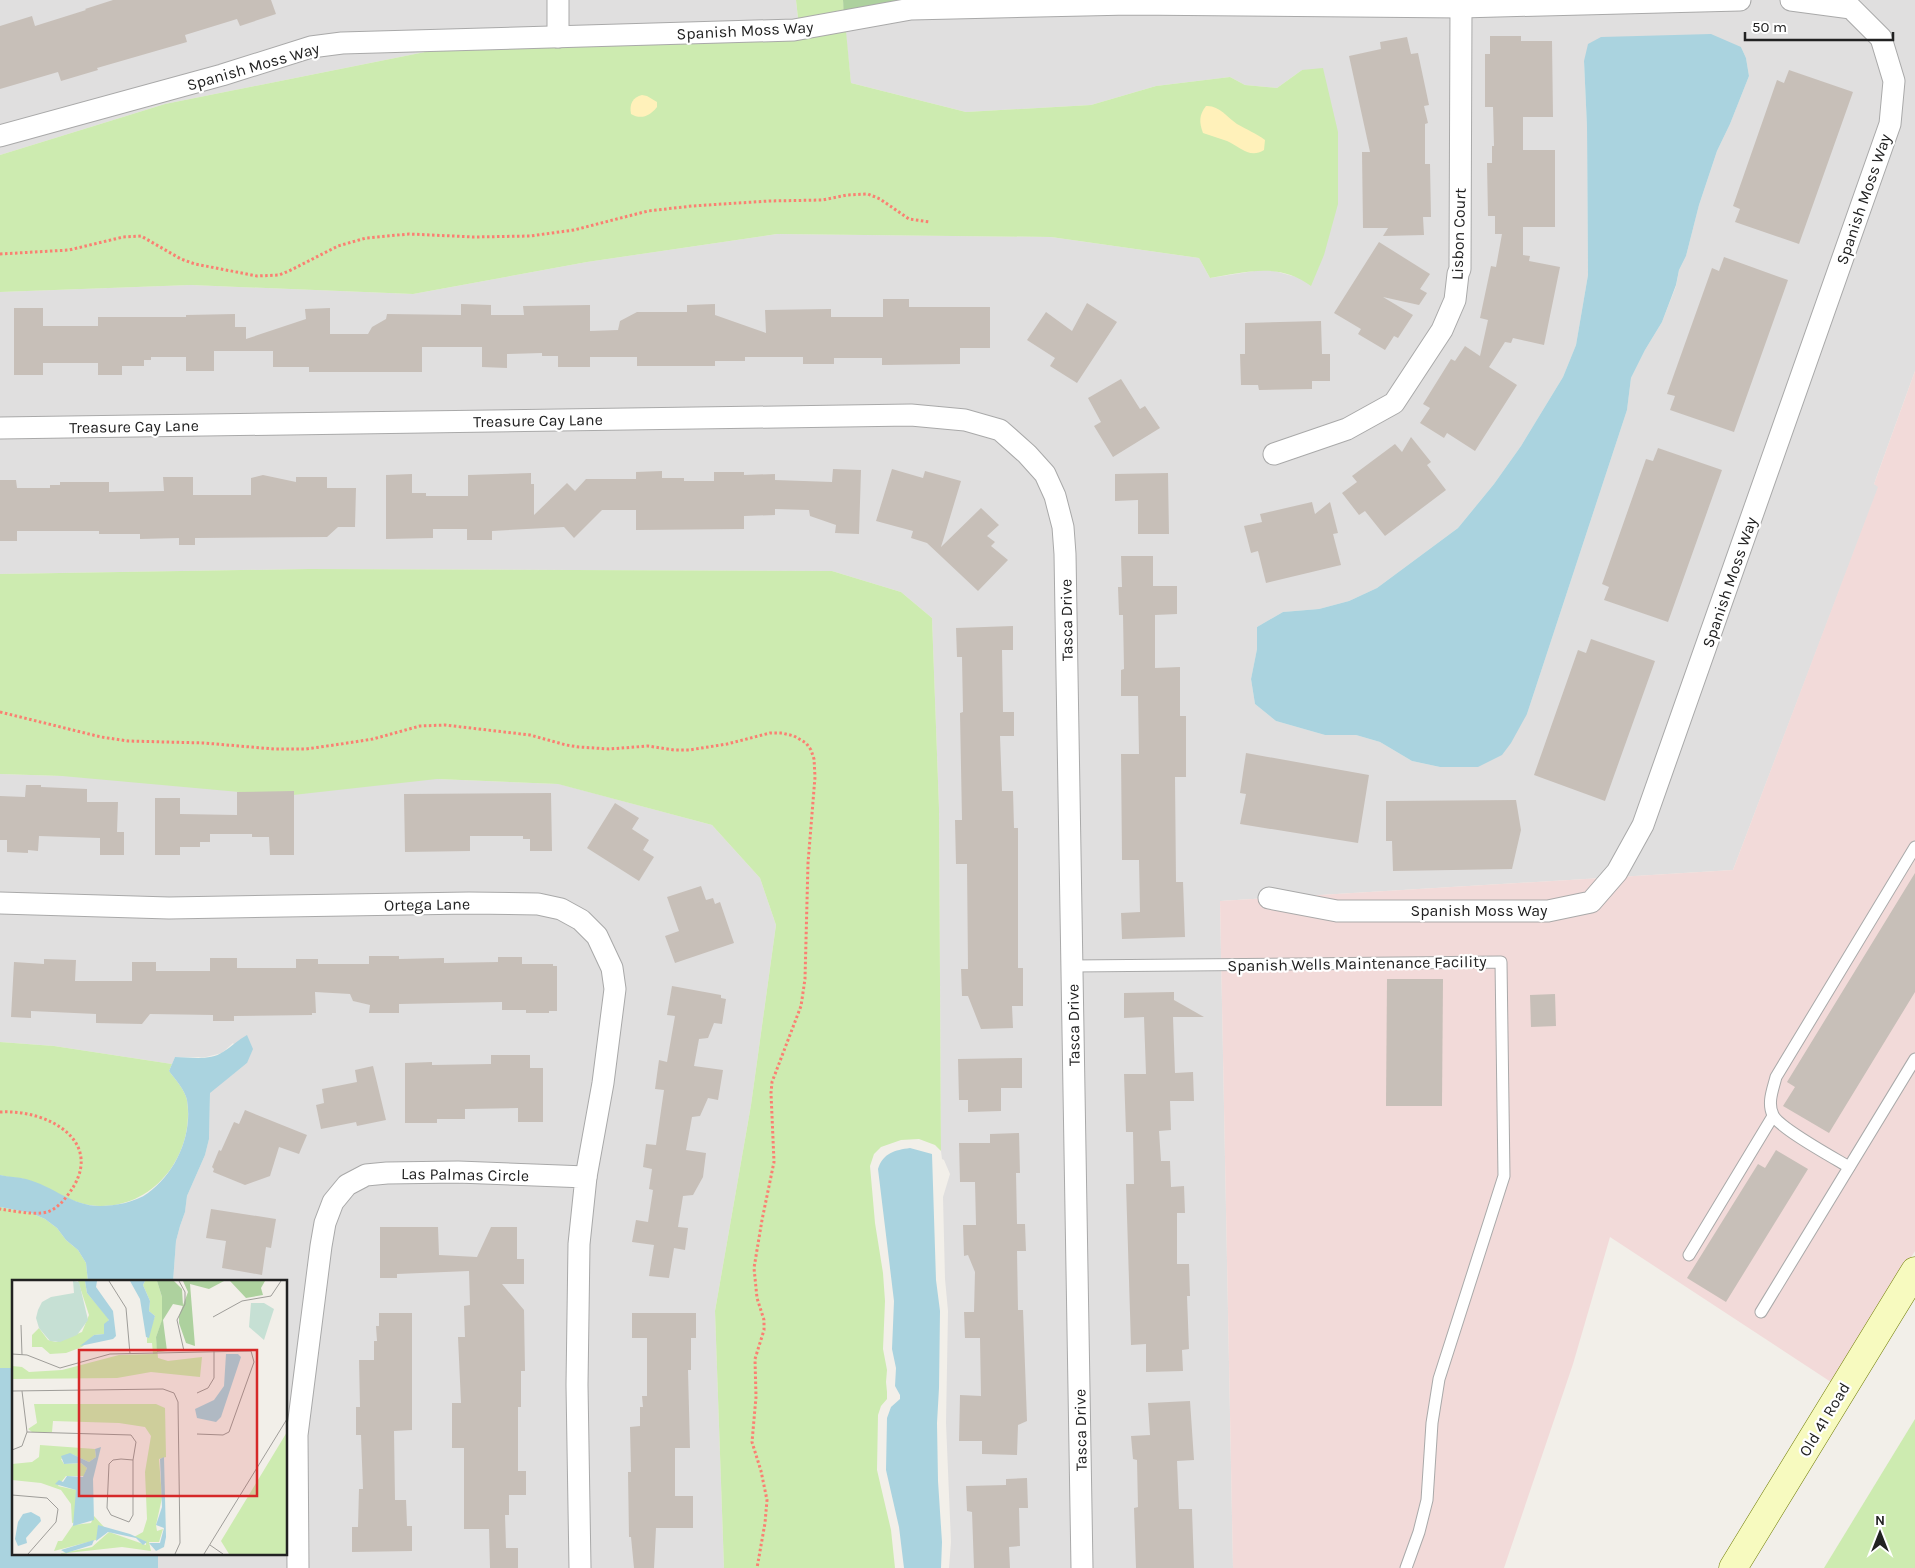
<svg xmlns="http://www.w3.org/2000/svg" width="1915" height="1568" viewBox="0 0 1915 1568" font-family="Karla,sans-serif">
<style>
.residential{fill:#e0dfdf;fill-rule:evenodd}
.commercial{fill:#f2dad9}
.grass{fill:#cdebb0}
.forest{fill:#add19e}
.sand{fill:#fff1ba}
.water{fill:#aad3df}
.building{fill:#c7bfb8}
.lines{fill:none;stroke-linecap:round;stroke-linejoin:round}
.lane-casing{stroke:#a9a9a9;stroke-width:13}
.street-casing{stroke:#a9a9a9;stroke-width:23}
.secondary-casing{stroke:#707d05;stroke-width:29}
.path{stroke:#fa8072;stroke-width:3;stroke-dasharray:2.5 2.5;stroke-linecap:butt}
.lane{stroke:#fff;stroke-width:11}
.street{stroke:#fff;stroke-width:21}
.secondary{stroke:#f7fabf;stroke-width:28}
.labels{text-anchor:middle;stroke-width:4.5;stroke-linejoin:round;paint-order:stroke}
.street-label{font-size:16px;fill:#222;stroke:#fff}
.inset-road{fill:none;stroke:#9f9d99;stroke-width:1}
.view{fill:#d62828;fill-opacity:0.15;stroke:#d62828;stroke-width:2.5}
.inset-edge{fill:none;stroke:#222;stroke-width:2.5}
</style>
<rect width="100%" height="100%" fill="#f2efe9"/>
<g class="residential">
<path d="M0 0H796L800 37 430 51 165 104 0 155Z"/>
<path d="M950 0H1915V371L1874 484 1879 486 1733 870 1220 901 1233 1568H949L951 1542 946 1423 948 1311 945 1279 943 1197 950 1174 944 1160 942 1159 941 1151 939 808 932 618 901 592 832 571 309 569 0 574V292L191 285 413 294 587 262 777 234 1051 237 1199 258 1210 278 1267 269 1300 278 1302 70 1277 88 1245 85 1230 77 1156 86 1091 105 966 112 851 83 844 18ZM1741 47 1746 58 1749 76 1730 124 1717 151 1699 205 1686 256 1679 270 1676 286 1662 322 1645 350 1631 378 1627 410 1527 714 1440 767 1412 761 1380 742 1356 735H1325L1276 721 1255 704 1251 679 1257 649V627L1283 612 1319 609 1349 601 1377 588 1458 528 1494 484 1521 446 1563 377 1576 345 1588 275 1587 127 1584 61Z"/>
<path d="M0 774 62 776 437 779 559 784 712 825 760 878 776 925 751 1105 715 1311 724 1568H158V1554H286V1282H173L176 1241 180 1226 185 1212 187 1196 205 1155 209 1139 210 1092 247 1063 233 1043 222 1053 206 1057H175L172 1064 54 1046 0 1042Z"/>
</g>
<path class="commercial" d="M1915 371V1251L1834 1384 1610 1237 1573 1364 1504 1568H1233L1220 901 1733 870 1878 487 1874 484Z"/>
<g class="grass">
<path d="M796 0H843L851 83 966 112 1091 105 1156 86 1230 77 1245 85 1277 88 1302 70 1323 68 1338 132V204L1324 255 1311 286C1278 262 1247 272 1210 278L1199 258 1051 237 777 234 587 262 413 294 191 285 0 292V155L165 104 430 51 800 36Z"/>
<path d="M309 569 832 571 901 592 932 618 939 808 941 1151 935 1145 919 1139 901 1140 881 1147 874 1154 870 1166 875 1223 883 1273 885 1301 883 1349 887 1370 886 1382 887 1392V1399L881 1406 878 1415 877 1470 891 1530 895 1568H724L715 1311 751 1105 776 925 760 878 712 825 558 784 437 779 284 796 62 776 0 774V574Z"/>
<path d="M0 1042 54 1046 172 1064 169 1071C175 1079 185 1090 187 1100 195 1153 156 1207 100 1206 75 1206 53 1190 30 1181 21 1177 10 1178 0 1175Z"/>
<path d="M0 1207 31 1213 45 1219 57 1228 66 1240 78 1250 86 1263 88 1282H14V1368H0Z"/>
<path d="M1915 1419V1568H1824Z"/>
</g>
<path class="forest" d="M843 0H950L844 18Z"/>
<g class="sand">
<path d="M642 95 647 96 657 102V107C650 116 641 120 631 114 629 104 633 97 642 95Z"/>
<path d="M1206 106C1219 105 1227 117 1237 124 1247 130 1256 133 1265 140L1264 150C1250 159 1240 147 1227 141 1219 138 1211 136 1203 133 1199 122 1199 115 1206 106Z"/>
</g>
<g class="water">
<path d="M1711 34 1741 47 1746 58 1749 76 1730 124 1717 151 1699 205 1686 256 1679 270 1676 285 1662 322 1645 350 1631 378 1627 410 1527 714 1511 743 1502 755 1478 767H1440L1412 761 1380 742 1356 735H1325L1276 721 1255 704 1251 679 1257 649V627L1283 612 1319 609 1349 601 1377 588 1458 528 1494 484 1521 446 1563 377 1576 345 1588 275 1587 127 1584 61 1588 44 1601 37Z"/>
<path d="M247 1035 253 1049 247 1063 210 1093 209 1139 205 1155 187 1196 185 1212 180 1226 176 1241 173 1282H88L86 1263 78 1250 66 1240 57 1228 45 1219 31 1213 0 1207V1175C9 1177 18 1177 26 1179 53 1186 72 1206 100 1206 115 1206 136 1202 148 1193 176 1173 193 1134 187 1100 185 1090 175 1079 169 1071L175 1057C190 1057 210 1061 223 1052 231 1047 238 1040 247 1035Z"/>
<path d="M910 1148 932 1154 936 1280 940 1311 939 1388 937 1423 938 1481 942 1542 941 1568H904L899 1527 886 1470 887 1418 891 1407 900 1399V1395L895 1386 896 1368 892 1349 894 1301 878 1169C883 1153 895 1150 910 1148Z"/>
<path d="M0 1368H14V1554H158V1568H0Z"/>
</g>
<g class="building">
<path d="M113 0H271L276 14 240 26 237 19 185 35 187 42 97 68 98 70 61 81 58 72 0 89V26L32 16 35 26 86 10 85 9Z"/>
<path d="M1490 36H1521V41H1552L1553 117H1523V150H1555V227H1523V255L1530 256 1529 261 1560 267 1544 345 1513 338 1511 343 1505 342 1489 367 1517 385 1475 451 1447 433 1444 438 1420 423 1430 408 1423 404 1451 359 1455 361 1465 346 1480 356 1488 320 1480 318 1491 266 1496 267 1502 234H1495V216H1488L1487 163H1492V146H1494L1493 107H1485V54H1490Z"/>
<path d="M1407 37 1411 54 1418 53 1429 105 1424 106 1428 123 1425 124V164H1430L1431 217H1423L1424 235 1383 236 1388 228H1363L1362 152H1370L1349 56 1381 49 1380 42Z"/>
<path d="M1789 70 1853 92 1799 244 1735 222 1740 209 1733 206 1777 80 1784 83Z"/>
<path d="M1379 242 1430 274 1420 289 1427 293 1419 305 1383 297 1413 315 1398 338 1394 336 1385 350 1358 334 1361 329 1334 313Z"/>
<path d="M1724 257 1788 280 1734 432 1670 410 1675 396 1667 394 1712 268 1719 271Z"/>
<path d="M883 299H909V307H990V348H960V364L882 365V358H834V364H803V357H745V361H715V366H637V357H590V367H558V356H542V353L507 354V368L482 367V347H422V372H309V367H273V351H214V371H186V357H151V360H144V366H122V375H98V363H43V375H14V308H43V326H98V317H186V315L235 314V327H246V339L306 319 305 309 330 308V334H368L372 327 386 319 387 314 461 315V304L491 305V315H524L523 306 590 305V331L618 330 620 321 637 312H687V305L715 304V315L766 333 765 310 831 309V317H883Z"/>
<path d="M1087 303 1117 322 1077 383 1050 366 1055 358 1027 340 1046 312 1072 331Z"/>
<path d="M1321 321 1322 354H1330V381H1312V389L1259 390 1258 385H1241L1240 354H1245V323Z"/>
<path d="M1121 379 1140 409 1145 406 1160 428 1113 457 1094 426 1101 422 1088 398Z"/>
<path d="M1411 437 1431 462 1427 465 1446 490 1385 536 1365 511 1359 515 1342 493 1357 482 1352 476 1395 444 1402 452Z"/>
<path d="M1658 448 1722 470 1668 622 1604 600 1609 587 1602 584 1646 459 1653 461Z"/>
<path d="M833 469 861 470 859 534 835 533 836 525 810 516 809 510 775 509V515L744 516V529L636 530V510H602L574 538 564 527 492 531V540H467V529H433V538L386 539V475L412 474V493H426V496H468V475L531 473V484H534V515L567 483 575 491 586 479H636V472L662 471V478H684V481H714V472H744V475L775 474V480L832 482Z"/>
<path d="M892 469 923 478 925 471 961 481 941 547 981 508 999 525 987 536 995 542 991 546 1008 560 978 591 927 543 911 538 913 531 876 521Z"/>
<path d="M1168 473 1169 534H1138V500L1115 501V474Z"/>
<path d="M263 475 296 482V477H327V488H356L355 527H338L327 537 195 538V545H179V538L140 539V534H99V531H17V541H0V480H16L17 488H50V485H60V482H109V492L164 491 163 477H193V495H251V478Z"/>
<path d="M1312 502 1315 514 1330 502 1338 533 1333 534 1341 565 1266 583 1258 551 1251 553 1244 526 1262 522 1260 514Z"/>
<path d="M1121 556H1153V586H1177V614L1155 615V668L1180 667V716H1186V777H1175L1176 882H1183L1185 937 1122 939 1121 913 1140 912 1139 860H1122L1121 754H1139L1138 696H1121V670L1124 669 1123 615H1119L1118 587H1122Z"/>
<path d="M1013 626V650H1002L1003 712H1014V736H1000L1002 791H1013L1014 828H1018V968H1023V1006H1012L1013 1028 981 1029 968 996H962L961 969H968L967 864H956L955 820H962L960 713 963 712 962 657H957L956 628Z"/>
<path d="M1591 639 1655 661 1605 801 1534 775 1578 650 1586 653Z"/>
<path d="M1246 753 1369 775 1358 843 1240 824 1246 794 1240 793Z"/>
<path d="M26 785H41V787L87 789V802H118L117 832H124V855H100V838L39 836 38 851 28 850V853L7 852V840H0V796L25 797Z"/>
<path d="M294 791V855H270L269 837H252V834H210V842H200V847H180V855H155V798H180V814L237 815V792Z"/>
<path d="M551 793 552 851H530V839H523V836H470V851L405 852 404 794Z"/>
<path d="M1516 800 1521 830 1512 869 1393 871 1392 841H1386V801Z"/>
<path d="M615 803 639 818 632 829 649 840 643 850 654 857 639 881 587 848Z"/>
<path d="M1915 873V992L1829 1133 1783 1106 1795 1087 1787 1082Z"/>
<path d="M701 886 706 900 713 898 715 904 720 902 734 943 675 963 665 936 679 931 667 897Z"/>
<path d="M369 956H399V959L444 958V963L498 962V957H522V964H553V966H557V1011H549V1013H526V1010H502V1002L399 1004V1013H369L370 1005 353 1001 350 994 315 992 316 1013H312V1015L234 1016V1021H213V1015L150 1014 142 1024 96 1023V1014L31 1011V1018L11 1017 14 962 44 964V959L76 960 75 981H132V962H156V971H210V958H237V968H296V959H318V964H369Z"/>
<path d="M1387 979H1443L1442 1106H1386Z"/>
<path d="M672 986 721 995V998L726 999 722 1024 714 1023 708 1038 699 1039 694 1066 723 1070 718 1100 708 1098 700 1116 692 1117 686 1150 706 1153 703 1177 693 1195 683 1196 678 1227 688 1228 685 1250 674 1248 669 1278 649 1276 654 1245 632 1242 636 1220 648 1222 653 1190 649 1189 652 1169 643 1167 646 1144 656 1145 664 1090 655 1089 659 1060 667 1062 675 1016 667 1015Z"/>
<path d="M1174 992V1000L1204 1017H1173L1175 1073 1193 1072 1194 1101H1170L1171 1130 1159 1131 1161 1161H1170L1171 1187 1184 1186 1185 1213H1177V1264H1189L1190 1296H1187L1189 1349 1182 1350 1183 1371 1146 1372V1344L1131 1345 1126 1184H1134L1133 1132H1126L1124 1074H1146L1144 1017 1124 1018V993Z"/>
<path d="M1555 994 1556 1026 1531 1027 1530 995Z"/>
<path d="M491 1055H530V1068H543V1122H518V1108L465 1109V1119H437V1123H405V1063L432 1062V1065L491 1064Z"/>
<path d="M1022 1058V1088H1001V1111L968 1112V1100H959L958 1059Z"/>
<path d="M373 1066 386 1120 357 1126 356 1122 321 1129 316 1105 324 1103 322 1089 357 1082 355 1070Z"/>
<path d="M245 1110 307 1135 299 1154 279 1147 270 1176 245 1185 213 1172 214 1169 212 1167 219 1150 221 1151 234 1122 239 1124Z"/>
<path d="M1019 1133 1020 1173H1016L1017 1224H1025L1026 1251H1017L1018 1310H1023L1027 1421 1018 1425 1017 1455 982 1454V1441H959L960 1395 981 1396 980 1338H965L964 1312H974L975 1272 968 1255 964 1256 963 1225H976L975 1182H960L959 1143H990V1134Z"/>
<path d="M1776 1150 1808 1169 1726 1302 1687 1278 1758 1164 1765 1168Z"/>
<path d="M211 1209 276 1219 271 1248 266 1247 262 1275 222 1268 226 1241 206 1238Z"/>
<path d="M380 1227H438L439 1255 477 1257 491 1227H517V1259H524V1284H502L524 1310 525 1371H521V1407H518V1471H526V1495H509V1515H505L506 1548H518V1568H490L489 1529H464V1448H452V1403H461L458 1337H465L464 1306 470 1305 469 1271 397 1274V1278H380Z"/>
<path d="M379 1313H412V1430L394 1431 395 1500H406L407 1526H412V1551L352 1552V1527H358L359 1489H363L361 1435H356V1407H360L359 1360H374V1341H377L376 1326H379Z"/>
<path d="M632 1313H696V1338H691V1370H688L690 1448H675V1496H693V1528H656L654 1568H634L631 1537H629L628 1472H631L630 1427 640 1426V1407H643L642 1396H647V1338H632Z"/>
<path d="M1190 1401 1194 1460 1177 1461 1179 1509H1192L1194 1568H1136L1134 1508 1138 1507 1137 1460 1133 1459 1131 1436 1150 1435 1148 1403Z"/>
<path d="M1027 1478 1028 1508H1019L1020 1546 1009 1547 1010 1568H974L972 1512 967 1511 966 1486 1006 1485V1479Z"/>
</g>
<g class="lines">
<g class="lane-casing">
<g id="lane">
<path d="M1072 966 1501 962 1504 1176 1439 1379 1432 1423 1427 1500 1419 1532 1406 1568"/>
<path d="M1849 1167C1834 1158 1779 1128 1773 1115 1767 1103 1773 1089 1776 1077L1915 847"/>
<path d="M1689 1255 1773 1116"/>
<path d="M1761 1312 1915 1059"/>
</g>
</g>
<g class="street-casing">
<g id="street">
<path d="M558 0V37"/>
<path d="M0 136 222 75 311 47 342 43 794 30 911 9 1130 4 1461 7 1740 0"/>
<path d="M0 428 911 415 965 420 1000 430 1027 454 1045 474 1055 496 1063 527 1065 554 1082 1568"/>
<path d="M1274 454 1347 429 1394 403 1442 330 1455 300 1458 274 1460 269 1461 7"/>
<path d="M1269 898 1337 911H1548L1591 902 1617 872 1643 825 1890 124 1894 81 1881 38 1851 8 1791 0"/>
<path d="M0 903 169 908 469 903 538 904 561 909 581 920 597 936 612 968 615 989 603 1083 586 1177"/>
<path d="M298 1568 297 1435 321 1246 325 1223 333 1202 347 1185 366 1175 387 1173 458 1172 586 1177 579 1244 577 1385 580 1568"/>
</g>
</g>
<g class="secondary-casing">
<path id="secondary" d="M1733 1568 1915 1271"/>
</g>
<g class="path">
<path d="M0 254 69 250 123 237 141 236 181 259 195 264 257 276 279 275 289 271 338 246 366 238 409 234 474 237 530 236 574 230 648 211 692 206 769 201 822 200 847 195 868 194 880 199 909 219 930 222"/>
<path d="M0 712 101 737 128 741 204 743 274 749H306L341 744 373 739 420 726 445 725 530 735 566 745 579 747 609 749 648 746 674 750H689L727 744 770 733H782L794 736 806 743 811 750 814 759 815 777 808 863 805 979 801 1006 772 1082 771 1093 774 1162 762 1220 754 1268 757 1298 764 1320V1330L755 1359 756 1397 752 1442 761 1471 767 1500 765 1523 757 1568"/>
<path d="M0 1112C49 1109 109 1143 67 1196 61 1204 53 1212 42 1213 29 1214 13 1211 0 1209"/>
</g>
<use href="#lane" class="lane"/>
<use href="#street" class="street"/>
<use href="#secondary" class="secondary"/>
</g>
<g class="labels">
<g class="street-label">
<text transform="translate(745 30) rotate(-3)" y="6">Spanish Moss Way</text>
<text transform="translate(253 66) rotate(-16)" y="6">Spanish Moss Way</text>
<text transform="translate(1863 199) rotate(-71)" y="6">Spanish Moss Way</text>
<text transform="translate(1458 234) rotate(-88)" y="6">Lisbon Court</text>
<text transform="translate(538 420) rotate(-1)" y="6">Treasure Cay Lane</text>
<text transform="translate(134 426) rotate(-1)" y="6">Treasure Cay Lane</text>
<text transform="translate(1729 582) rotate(-71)" y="6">Spanish Moss Way</text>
<text transform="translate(1066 620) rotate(-91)" y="6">Tasca Drive</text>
<text transform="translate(427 904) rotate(-1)" y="6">Ortega Lane</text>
<text x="1479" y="916">Spanish Moss Way</text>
<text transform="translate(1357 963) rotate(-1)" y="6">Spanish Wells Maintenance Facility</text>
<text transform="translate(1073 1025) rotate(-91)" y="6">Tasca Drive</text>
<text transform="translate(465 1174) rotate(1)" y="6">Las Palmas Circle</text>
<text transform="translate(1824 1419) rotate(-59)" y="6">Old 41 Road</text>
<text transform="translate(1080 1430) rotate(-91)" y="6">Tasca Drive</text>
</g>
</g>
<g transform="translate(12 1280)">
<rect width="275" height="275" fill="#f2efe9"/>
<path d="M66 1H73L75 13 97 39 92 54 82 55 70 67 54 73 38 74 30 67H20V55L27 48 36 60 44 62 70 52 77 35ZM133 1H145L150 17V41L144 57 146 78 156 81 190 77 188 97 139 92 105 98 0 99V86L10 87 17 92 50 90 107 75 141 74 140 63H135V58L143 36 137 31 138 21 131 5ZM22 124H144L153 128 154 177 147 179 150 218 144 245 145 251 151 249 147 262H137L139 271 110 267 46 274 80 267 97 252 134 265V262L122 257 131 252 135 239 133 192 139 156 133 147 107 143 41 141 40 152H20L16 149 25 143ZM275 152V274H217L209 261ZM28 165 83 169 84 177 77 182 60 174 49 179 52 184 69 183 75 188 72 196H54L46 206 64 210V242L60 243 59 224 49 210 29 203 0 200V184L20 182 27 177ZM82 236 92 247 84 260 42 271 46 261H50L61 245 79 243Z" fill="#cdebb0"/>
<path d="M145 1H162L170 9 171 26 161 24 151 40 155 71 145 72 144 57 150 40V17ZM171 1H212L197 9 178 4 183 66 174 63 167 43V36L176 12ZM218 1H253L249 8 251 15 234 18Z" fill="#add19e"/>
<path d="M61 1 67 2 76 40 65 55 48 62 38 61 27 48 24 38 26 30 30 22 39 17 62 13ZM239 23H252L262 29 252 60 237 47Z" fill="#c6e0d4"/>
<path d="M73 1H85L84 7 101 31 104 56 101 59 68 66 82 55 92 54V44L97 40 75 13ZM118 1H133L131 5 138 21 137 31 143 36 137 58 134 57 128 19ZM214 74H226L229 77 209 137 204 142 185 138 183 129 202 120 212 106ZM89 167 81 199 82 240 61 246 64 210 43 204 47 200 51 202 55 196 71 197 75 188 69 183 52 184 49 176 58 173 77 182 84 177 83 169ZM152 177 154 257 152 267 144 271 137 263H148L152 248 144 245 150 227 148 179ZM19 232 28 237 29 241 14 258 15 263 6 266 3 259 6 242 11 234ZM86 245 118 254 135 262 131 265 124 258 96 252 84 261ZM82 260 80 265 54 273 49 270Z" fill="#aad3df"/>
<path class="inset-road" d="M97 1 114 28 118 74M167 1 173 12V24L165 40 172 71M201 37 230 21 259 16 269 1M9 45 10 75M0 74 15 75 48 88 98 74 239 71 242 82 217 152 211 155 185 154M0 111 151 109 162 113 166 122 168 263 163 274M185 113 196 108 202 98V71M15 152 119 155 124 162 121 180M0 170 10 166 15 152 10 111M109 179 121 180V235L117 242 99 235 95 228 97 184 101 180ZM0 215 35 218 46 229 44 242 16 274M198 265 211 274M192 274 275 139"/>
<path class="view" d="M67 70H245V216H67Z"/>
<rect width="275" height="275" class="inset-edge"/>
</g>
<g transform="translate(1880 1533)" stroke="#ffffff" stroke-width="4" paint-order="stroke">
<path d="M0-4L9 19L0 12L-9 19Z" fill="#222222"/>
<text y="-8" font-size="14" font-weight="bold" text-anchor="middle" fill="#222222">N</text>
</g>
<path d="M1745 32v8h148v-8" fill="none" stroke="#222222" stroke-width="2.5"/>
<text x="1752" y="32" font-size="15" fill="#222222" stroke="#ffffff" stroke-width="4" paint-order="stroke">50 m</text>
</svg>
